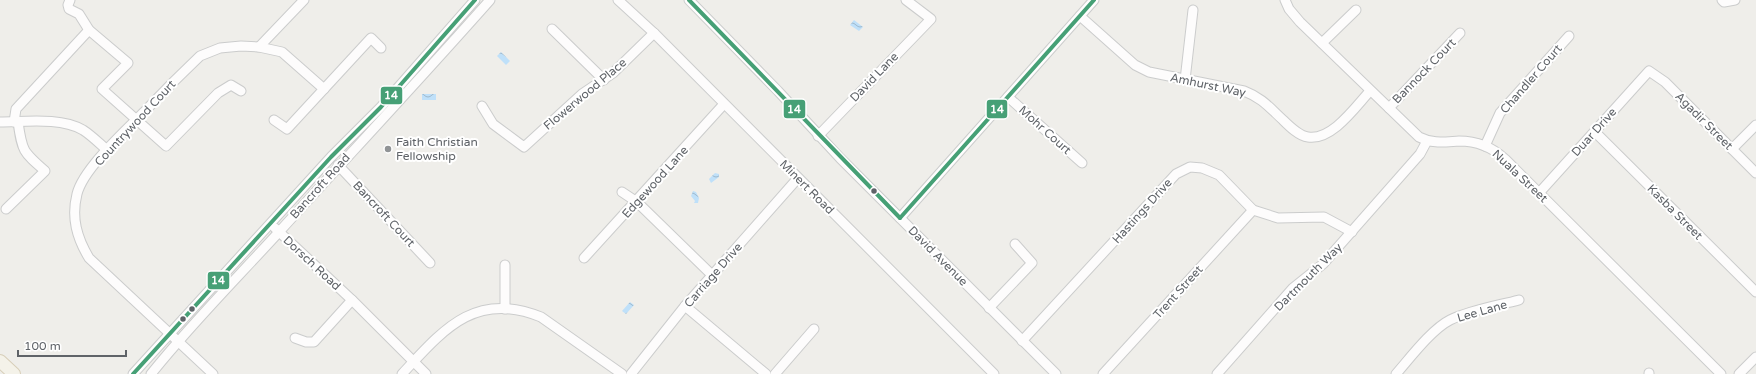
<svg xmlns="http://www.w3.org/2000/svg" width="1756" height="374" viewBox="0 0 1756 374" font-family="'Varela Round',sans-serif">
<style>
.water{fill:url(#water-waves)}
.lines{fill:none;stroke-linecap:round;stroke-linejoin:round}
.minor-casing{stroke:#cbcccc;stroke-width:11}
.major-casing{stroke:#d7ceb8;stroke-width:14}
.minor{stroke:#fdfcfc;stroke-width:9}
.major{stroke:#f4f2e9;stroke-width:12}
.bus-1-casing{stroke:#fff;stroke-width:7}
.bus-1{stroke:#46a076;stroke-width:4}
.poi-dot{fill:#919496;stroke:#fff;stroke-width:1.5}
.bus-dot{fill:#5f6368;stroke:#fff;stroke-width:1.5}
.labels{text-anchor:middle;stroke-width:4;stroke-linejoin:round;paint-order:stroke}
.street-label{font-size:12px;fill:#5f6368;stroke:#fff}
.poi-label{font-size:12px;fill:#5f6368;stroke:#fff;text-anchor:start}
.line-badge{stroke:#fff;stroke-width:1.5}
.badge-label{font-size:11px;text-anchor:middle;font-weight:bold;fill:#fff}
</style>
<defs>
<pattern id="water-waves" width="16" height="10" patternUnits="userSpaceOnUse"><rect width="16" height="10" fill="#bfe0f9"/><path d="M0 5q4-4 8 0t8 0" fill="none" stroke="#9eb9cd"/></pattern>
</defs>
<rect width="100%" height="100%" fill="#efeeea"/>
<g class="water">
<path d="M854 20 863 27 859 31 850 25Z"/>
<path d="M501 52 510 61 506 65 497 56Z"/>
<rect x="422" y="94" width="14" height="6"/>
<path d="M715 173 719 174V177L711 183 709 179Z"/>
<path d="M693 191 696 192 699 198 698 203H694L695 201 691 196Z"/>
<path d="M630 302 634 305 626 314 622 311Z"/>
</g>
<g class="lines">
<g class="minor-casing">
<g id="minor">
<path d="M70 0 68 5 69 9 79 14 89 30 128 63 102 89 166 146 218 93 231 85 241 91"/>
<path d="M618 0 654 33 994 374"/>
<path d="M689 0 778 91 840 158 1056 374"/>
<path d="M1285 0 1289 9 1300 22 1419 137C1433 144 1443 142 1459 141 1476 141 1492 147 1505 159L1721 374"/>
<path d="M1722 0 1724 2 1735 0"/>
<path d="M1080 16 1135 65 1149 72 1244 91C1262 98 1268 106 1283 120 1289 126 1299 136 1308 137 1332 141 1356 106 1370 91"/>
<path d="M552 29 604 80"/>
<path d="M1322 43 1356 10"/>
<path d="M259 47 304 0"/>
<path d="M1185 80 1193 10"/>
<path d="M1008 97 1082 163"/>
<path d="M482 106 493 124 524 147 582 94 613 73 654 33"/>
<path d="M1389 108 1460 33"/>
<path d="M274 120 287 129 371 38 381 48"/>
<path d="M0 122C25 122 60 117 83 130 91 135 99 143 107 150"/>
<path d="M14 122 16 109 89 30"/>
<path d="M1595 132 1756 292"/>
<path d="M818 136 931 19 906 0"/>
<path d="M1485 146 1500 113 1569 36"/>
<path d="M1732 149 1756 125"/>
<path d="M338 165 430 263"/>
<path d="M622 192 637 202 712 275"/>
<path d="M1539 193 1649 71 1665 82 1756 173"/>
<path d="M6 209 45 171C23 152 22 151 18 122"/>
<path d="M900 218 1094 0"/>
<path d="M275 228 352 300 426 374"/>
<path d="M584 258 724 104"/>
<path d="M505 265V309"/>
<path d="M685 306 766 374"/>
<path d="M989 308 1032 263 1015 244"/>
<path d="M295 338 306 342H314L352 300"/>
<path d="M1022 341 1176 174 1190 167 1202 168 1219 175 1253 210 1278 218 1324 217 1352 232"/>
<path d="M1649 373V374"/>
<path d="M133 374 331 157 381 107 475 0"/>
<path d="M151 374C191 324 236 279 279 232 349 155 421 78 490 0"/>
<path d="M213 374 89 258C77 238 71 218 77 194 83 169 125 131 144 112 162 93 181 74 200 56L220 48 241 46 259 47 282 52 324 89"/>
<path d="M402 374C443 330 475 290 541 317L622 374"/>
<path d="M631 374 685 306 798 178"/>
<path d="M775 374 814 329"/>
<path d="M1103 374 1253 210"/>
<path d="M1217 374 1293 288 1323 264 1420 154 1427 141"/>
<path d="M1396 374C1410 358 1432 329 1450 320 1471 310 1496 306 1519 300"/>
<path d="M1739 374 1756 357"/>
</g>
</g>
<g class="major-casing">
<path id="major" d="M0 361 14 374"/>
</g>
<use href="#minor" class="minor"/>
<use href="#major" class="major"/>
<g class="bus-1-casing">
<g id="bus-1">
<path d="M689 0 900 218"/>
<path d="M900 218 1094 0"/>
<path d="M133 374 331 157 381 107 475 0"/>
</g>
</g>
<use href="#bus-1" class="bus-1"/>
</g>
<circle class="poi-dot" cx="388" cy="149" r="4"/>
<g class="bus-dot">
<circle cx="874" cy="191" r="3.5"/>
<circle cx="192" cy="309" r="3.5"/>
<circle cx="183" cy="319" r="3.5"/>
</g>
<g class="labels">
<g class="street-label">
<text transform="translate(1424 71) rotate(-46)" y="4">Bannock Court</text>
<text transform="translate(874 77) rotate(-46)" y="4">David Lane</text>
<text transform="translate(1531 79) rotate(-49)" y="4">Chandler Court</text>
<text transform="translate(1208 85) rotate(12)" y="4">Amhurst Way</text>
<text transform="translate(585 94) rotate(-40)" y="4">Flowerwood Place</text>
<text transform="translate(1704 121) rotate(45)" y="4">Agadir Street</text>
<text transform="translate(135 123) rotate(-47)" y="4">Countrywood Court</text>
<text transform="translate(1045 130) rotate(42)" y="4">Mohr Court</text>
<text transform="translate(1594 132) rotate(-48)" y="4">Duar Drive</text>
<text transform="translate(1520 176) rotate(43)" y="4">Nuala Street</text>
<text transform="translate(655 182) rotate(-48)" y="4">Edgewood Lane</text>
<text transform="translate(320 186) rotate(-48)" y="4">Bancroft Road</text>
<text transform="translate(807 187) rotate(45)" y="4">Minert Road</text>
<text transform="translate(1142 211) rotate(-48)" y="4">Hastings Drive</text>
<text transform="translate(1675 212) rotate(45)" y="4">Kasba Street</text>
<text transform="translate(384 214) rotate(47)" y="4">Bancroft Court</text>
<text transform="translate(938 256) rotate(45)" y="4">David Avenue</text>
<text transform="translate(312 263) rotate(43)" y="4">Dorsch Road</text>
<text transform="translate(713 275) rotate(-49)" y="4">Carriage Drive</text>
<text transform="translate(1308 277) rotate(-45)" y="4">Dartmouth Way</text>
<text transform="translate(1178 292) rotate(-48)" y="4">Trent Street</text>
<text transform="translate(1482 311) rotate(-16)" y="4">Lee Lane</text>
</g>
<g class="poi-label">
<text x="396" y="146">Faith Christian<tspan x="396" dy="14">Fellowship</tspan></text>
</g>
</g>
<g class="line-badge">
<rect x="380" y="86" width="23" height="19" rx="4" fill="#46a076"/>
<rect x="783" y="99" width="23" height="20" rx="4" fill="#46a076"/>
<rect x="986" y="99" width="22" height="20" rx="4" fill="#46a076"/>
<rect x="207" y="271" width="23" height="19" rx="4" fill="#46a076"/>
</g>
<g class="badge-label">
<text x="391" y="99">14</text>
<text x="794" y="113">14</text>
<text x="997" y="113">14</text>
<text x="218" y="284">14</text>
</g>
<path d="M18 350v6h108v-6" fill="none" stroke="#5f6368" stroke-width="2"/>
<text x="24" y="350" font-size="12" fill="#5f6368" stroke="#ffffff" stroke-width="3" paint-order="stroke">100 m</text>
</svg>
